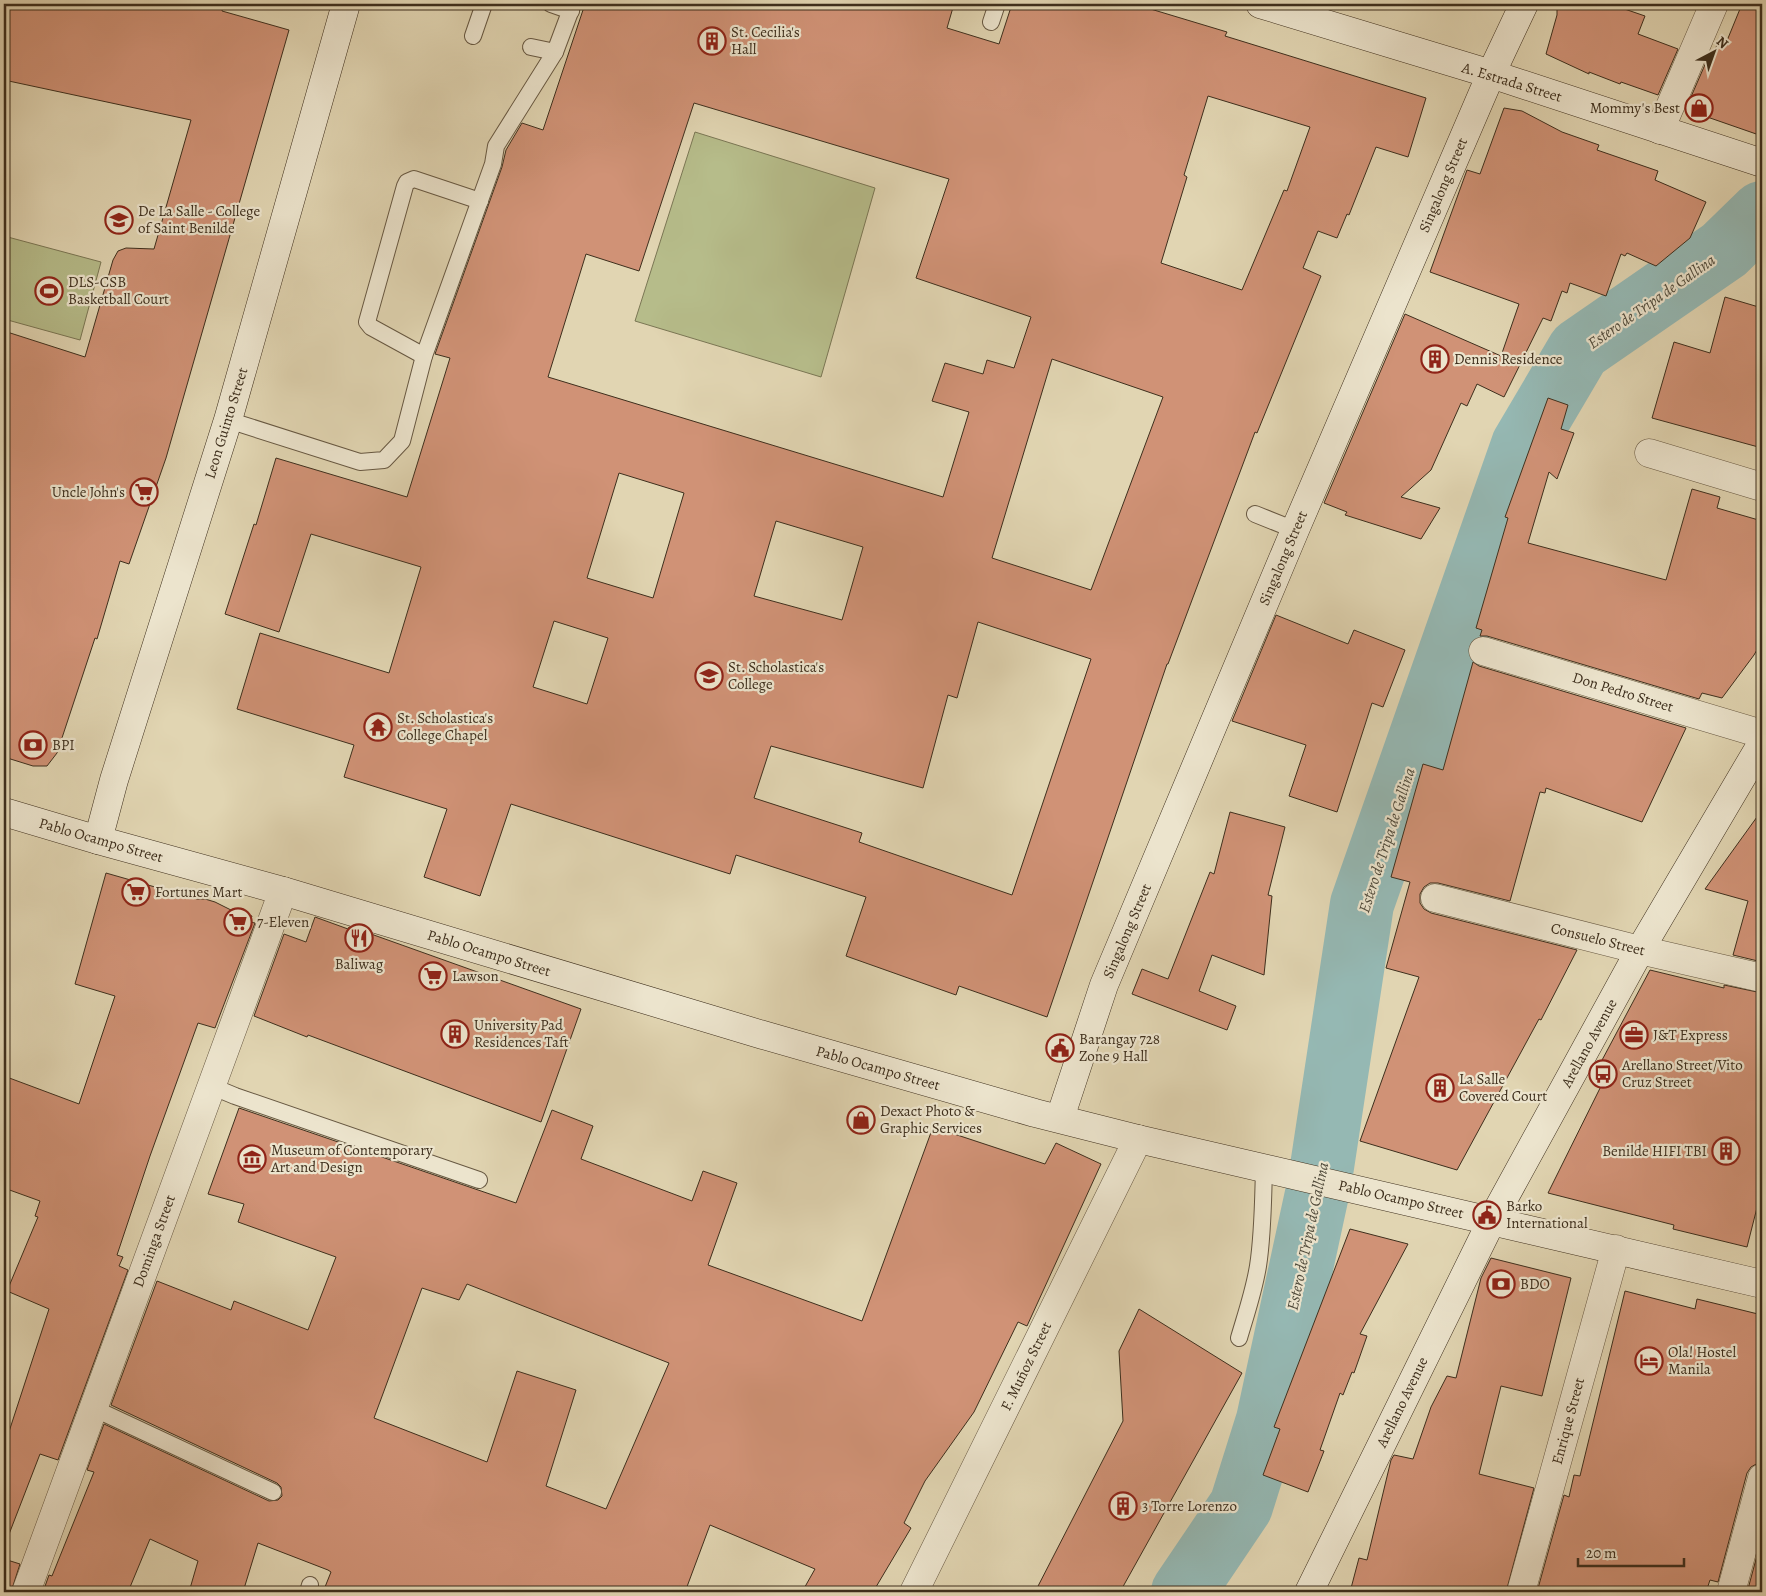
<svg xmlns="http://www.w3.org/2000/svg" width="1766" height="1596" viewBox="0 0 1766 1596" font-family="Alegreya,serif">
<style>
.green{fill:#b6bc8a;stroke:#7a7654}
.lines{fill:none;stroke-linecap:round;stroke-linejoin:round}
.river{stroke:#95b8b3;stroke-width:64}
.building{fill:#d09276;stroke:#3e2f1d;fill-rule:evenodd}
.lane-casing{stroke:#675842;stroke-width:18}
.street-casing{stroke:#675842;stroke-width:29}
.secondary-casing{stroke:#3e2f1d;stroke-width:29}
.lane{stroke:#ece4cd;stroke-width:16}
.street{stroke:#ece4cd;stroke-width:28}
.secondary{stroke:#ece4cd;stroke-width:28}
.labels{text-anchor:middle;stroke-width:4.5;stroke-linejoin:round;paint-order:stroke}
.poi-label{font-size:15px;fill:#3e2f1d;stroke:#ece4cd;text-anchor:start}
.street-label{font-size:15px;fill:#3e2f1d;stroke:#ece4cd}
.water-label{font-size:16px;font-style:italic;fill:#4f4a3b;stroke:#ece4cd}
</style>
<rect width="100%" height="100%" fill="#e1d5b2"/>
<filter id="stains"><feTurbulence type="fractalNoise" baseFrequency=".004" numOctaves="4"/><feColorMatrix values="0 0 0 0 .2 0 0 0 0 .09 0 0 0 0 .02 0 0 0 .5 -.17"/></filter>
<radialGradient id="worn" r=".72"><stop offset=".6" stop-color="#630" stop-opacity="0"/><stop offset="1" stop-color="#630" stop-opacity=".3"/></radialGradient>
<g class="green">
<path d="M695 132 875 188 821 377 635 321Z"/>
<path d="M4 236 101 262 80 340 4 319Z"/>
</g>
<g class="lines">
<path class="river" d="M1183 1592 1241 1506 1268 1420 1320 1180 1362 904 1523 445 1579 350 1724 250 1762 213"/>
</g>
<g class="building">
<path d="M4 4H223L222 11 289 30 166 458 129 564 120 561 97 639 95 638 57 753 47 766H33L4 757V331L85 357 113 260 118 251 126 248 154 249 191 120 4 80Z"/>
<path d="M585 4H954L947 28 999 44 1012 4H1134L1227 32 1225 36 1426 98 1408 157 1376 147 1349 215 1347 214 1337 238 1318 231 1303 268 1321 276 1257 433 1255 432 1168 664H1167L1047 1017 959 986 956 995 846 956 866 897 736 855 730 874 511 804 480 896 424 877 447 809 344 777 354 745 237 709 260 633 389 673 421 567 311 534 279 632 225 614 254 524 256 525 276 458 407 497 450 358 435 354 502 167 506 150 522 123 543 130ZM1208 96 1310 127 1287 191 1284 190 1242 290 1161 263 1187 177 1184 175ZM694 103 949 179 916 278 1031 317 1014 368 987 360 983 374 945 363 932 401 969 412 943 497 548 377 586 254 639 271ZM1052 359 1163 397 1091 590 992 558ZM619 473 684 493 653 598 587 578ZM776 521 863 547 842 620 754 596ZM554 621 608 638 587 704 533 687ZM978 622 1091 659 1012 895 859 842 862 833 754 798 771 746 923 788 948 695 957 698Z"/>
<path d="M1557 4H1610L1645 16 1638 34 1678 49 1658 95 1621 82 1620 84 1589 72V74L1546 54 1557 15Z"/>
<path d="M1742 4H1762V136L1690 111 1691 107 1687 106 1707 60 1710 61 1717 45 1724 48Z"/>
<path d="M1504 108 1522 111 1562 132 1599 145 1597 150 1658 171 1655 180 1706 202 1690 238 1656 266 1627 253 1625 256 1621 254 1606 296 1570 283 1567 293 1562 291 1551 321 1543 318 1504 397 1477 384 1467 406 1461 403 1431 470 1401 497 1440 508 1421 539 1345 515 1347 512 1324 503 1405 314 1501 356 1519 304 1430 272 1467 170 1480 174Z"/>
<path d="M1725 297 1762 308V448L1652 418 1674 342 1710 353Z"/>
<path d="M1548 398 1568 405 1561 429 1574 433 1557 479 1549 472 1528 543 1666 580 1692 489 1720 497 1717 508 1762 521V641L1754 655 1722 698 1702 693 1699 699 1487 636H1480L1482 630 1476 628 1508 518 1505 517Z"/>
<path d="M1276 615 1348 644 1354 630 1405 650 1383 707 1372 703 1337 812 1289 796 1306 745 1232 721Z"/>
<path d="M1473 662 1479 666 1686 728 1642 822 1546 788 1545 793 1540 792 1510 901 1438 883H1430L1424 887 1420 894V903L1424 909 1431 913 1577 950 1541 1020 1539 1019 1457 1170 1360 1141 1419 977 1386 968 1410 882 1391 877 1423 764 1443 770Z"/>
<path d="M1762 810V962L1733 955 1748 901 1705 889Z"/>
<path d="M1230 812 1285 827 1268 895 1272 896 1264 975 1212 955 1199 991 1236 1006 1227 1030 1132 994 1142 969 1168 979 1210 872 1214 874Z"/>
<path d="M106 873 197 899H205L215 902 233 911 252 916 250 922 255 923 215 1028 198 1023 150 1156 117 1255 123 1257 119 1266 128 1270 58 1460 40 1454 6 1542 4 1541V1447L49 1309 7 1291 38 1217 35 1216 40 1201 4 1188V1076L79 1104 115 996 75 984Z"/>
<path d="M315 917 348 929 349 927 357 929 581 1009 541 1122 308 1035 307 1037 254 1016 284 934 306 942Z"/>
<path d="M1650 970 1724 988V985L1762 993V1188L1747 1247 1673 1229 1674 1225 1548 1193 1612 1064 1601 1062Z"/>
<path d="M239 1108 516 1203 552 1110 593 1126 581 1159 692 1201 703 1171 737 1183 708 1265 862 1321 933 1127 1045 1164 1056 1143 1101 1164 1027 1326 1018 1322 974 1412 925 1481 904 1523 911 1528 873 1592H802L815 1569 710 1525 685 1592H323L331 1572 328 1570 258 1543 243 1592H189L198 1561 150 1539 128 1592H43L49 1575 52 1576 94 1472 87 1470 104 1424 269 1501 278 1500 282 1496 281 1487 277 1483 111 1405 157 1281 231 1310 234 1301 308 1330 336 1257 238 1222 244 1204 208 1194ZM467 1284 669 1363 606 1509 546 1486 576 1390 517 1371 487 1462 374 1418 422 1288 459 1300Z"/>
<path d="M1350 1229 1408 1244 1360 1334 1367 1336 1354 1373 1352 1372 1343 1395 1340 1393 1320 1450 1324 1451 1308 1492 1263 1475 1280 1429 1274 1427Z"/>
<path d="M1491 1258 1571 1278 1542 1396 1501 1386 1479 1474 1534 1488 1506 1592H1350L1359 1558 1367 1560 1391 1460 1394 1455 1413 1459 1431 1407 1447 1376 1456 1378 1481 1278Z"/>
<path d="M1625 1291 1695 1309 1697 1299 1762 1315V1463H1758L1751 1467 1747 1473 1718 1582 1710 1580 1706 1592H1537L1564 1495 1569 1497 1574 1475 1580 1476Z"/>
<path d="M1139 1309 1242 1373 1120 1592H1035L1123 1421 1119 1351Z"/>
<path d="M1762 1537V1592H1760L1748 1589Z"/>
<path d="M4 1559 20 1564 11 1592H4Z"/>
</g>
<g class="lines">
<g class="lane-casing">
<g id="lane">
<path d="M551 4 571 11"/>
<path d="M991 22 997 4"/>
<path d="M473 36 484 4"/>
<path d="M531 47 555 52"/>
<path d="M424 356 371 327 367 322 405 186 407 182 414 179 480 201"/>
<path d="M228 420 360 462 384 460 402 441 424 356 493 164 496 146 555 52 573 4"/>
<path d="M1255 514 1295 530"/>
<path d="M211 1086 235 1096 479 1180"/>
<path d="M1239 1338C1246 1314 1254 1291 1258 1266 1263 1234 1263 1201 1264 1168"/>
<path d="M93 1408 273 1492"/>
<path d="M308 1592 310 1585"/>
</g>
</g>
<g class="street-casing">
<g id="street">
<path d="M1660 130 1714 4"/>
<path d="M1649 453 1762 487"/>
<path d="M1483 651 1762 734"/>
<path d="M1435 898 1640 950 1762 978"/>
<path d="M26 1592 283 891"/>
<path d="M914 1592 1138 1139"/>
<path d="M1521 1592 1616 1249"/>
<path d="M1731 1592 1762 1478"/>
</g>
</g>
<g class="secondary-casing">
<g id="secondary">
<path d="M1260 4 1491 74 1762 163"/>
<path d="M4 812 98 840 283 891 763 1035 1035 1113 1138 1139 1762 1284"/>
<path d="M98 840 114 780 228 420 346 4"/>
<path d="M1060 1118 1104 985 1295 530 1491 74 1524 4"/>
<path d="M1309 1592 1492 1220 1640 950 1762 743"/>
</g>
</g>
<use href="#lane" class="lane"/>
<use href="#street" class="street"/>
<use href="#secondary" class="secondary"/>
</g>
<defs>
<g id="building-ring" transform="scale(1.4375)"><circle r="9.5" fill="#ece4cd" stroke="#8f2418" stroke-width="1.5"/><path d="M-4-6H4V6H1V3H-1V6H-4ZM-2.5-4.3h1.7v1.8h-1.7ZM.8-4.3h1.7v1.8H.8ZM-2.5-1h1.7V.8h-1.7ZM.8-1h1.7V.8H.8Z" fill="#8f2418"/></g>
<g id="shop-ring" transform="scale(1.4375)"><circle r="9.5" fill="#ece4cd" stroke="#8f2418" stroke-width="1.5"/><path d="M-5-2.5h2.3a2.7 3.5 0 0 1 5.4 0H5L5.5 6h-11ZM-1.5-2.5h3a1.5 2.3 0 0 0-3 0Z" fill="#8f2418"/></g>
<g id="university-ring" transform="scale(1.4375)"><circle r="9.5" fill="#ece4cd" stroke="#8f2418" stroke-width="1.5"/><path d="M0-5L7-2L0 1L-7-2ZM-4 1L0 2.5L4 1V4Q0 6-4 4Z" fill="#8f2418"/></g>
<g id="stadium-ring" transform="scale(1.4375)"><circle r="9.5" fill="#ece4cd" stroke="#8f2418" stroke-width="1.5"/><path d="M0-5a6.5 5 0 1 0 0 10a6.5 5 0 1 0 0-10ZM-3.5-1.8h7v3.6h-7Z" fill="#8f2418"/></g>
<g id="supermarket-ring" transform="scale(1.4375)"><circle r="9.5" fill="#ece4cd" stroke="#8f2418" stroke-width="1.5"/><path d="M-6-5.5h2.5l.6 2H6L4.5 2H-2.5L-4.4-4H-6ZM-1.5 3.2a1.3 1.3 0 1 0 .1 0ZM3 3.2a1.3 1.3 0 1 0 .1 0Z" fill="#8f2418"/></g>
<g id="temple-ring" transform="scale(1.4375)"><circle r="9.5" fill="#ece4cd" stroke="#8f2418" stroke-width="1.5"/><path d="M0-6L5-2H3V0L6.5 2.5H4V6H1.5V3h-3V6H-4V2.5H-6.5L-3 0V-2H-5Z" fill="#8f2418"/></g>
<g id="bank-ring" transform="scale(1.4375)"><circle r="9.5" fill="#ece4cd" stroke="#8f2418" stroke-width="1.5"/><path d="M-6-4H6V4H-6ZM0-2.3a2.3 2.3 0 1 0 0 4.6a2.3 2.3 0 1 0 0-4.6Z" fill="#8f2418"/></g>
<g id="restaurant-ring" transform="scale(1.4375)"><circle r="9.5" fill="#ece4cd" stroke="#8f2418" stroke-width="1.5"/><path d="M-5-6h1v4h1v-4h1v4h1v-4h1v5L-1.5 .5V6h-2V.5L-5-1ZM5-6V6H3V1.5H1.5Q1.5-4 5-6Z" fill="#8f2418"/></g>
<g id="office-ring" transform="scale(1.4375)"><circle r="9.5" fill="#ece4cd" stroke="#8f2418" stroke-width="1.5"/><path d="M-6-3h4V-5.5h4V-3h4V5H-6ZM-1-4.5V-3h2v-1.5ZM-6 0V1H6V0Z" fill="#8f2418"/></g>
<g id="civic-ring" transform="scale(1.4375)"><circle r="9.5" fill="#ece4cd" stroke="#8f2418" stroke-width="1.5"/><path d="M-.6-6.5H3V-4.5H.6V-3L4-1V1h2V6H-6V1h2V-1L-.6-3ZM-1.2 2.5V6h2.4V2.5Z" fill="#8f2418"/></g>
<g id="bus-ring" transform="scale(1.4375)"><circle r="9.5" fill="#ece4cd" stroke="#8f2418" stroke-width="1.5"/><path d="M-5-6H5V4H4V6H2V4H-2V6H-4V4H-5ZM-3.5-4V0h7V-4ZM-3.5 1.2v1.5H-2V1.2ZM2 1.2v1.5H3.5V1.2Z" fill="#8f2418"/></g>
<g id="museum-ring" transform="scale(1.4375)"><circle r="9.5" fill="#ece4cd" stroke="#8f2418" stroke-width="1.5"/><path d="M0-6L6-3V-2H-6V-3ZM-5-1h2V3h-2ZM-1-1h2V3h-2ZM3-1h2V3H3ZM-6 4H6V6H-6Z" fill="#8f2418"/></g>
<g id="hotel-ring" transform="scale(1.4375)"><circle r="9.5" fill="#ece4cd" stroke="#8f2418" stroke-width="1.5"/><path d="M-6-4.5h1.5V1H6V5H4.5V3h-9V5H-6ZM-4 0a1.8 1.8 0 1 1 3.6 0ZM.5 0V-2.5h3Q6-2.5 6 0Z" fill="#8f2418"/></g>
</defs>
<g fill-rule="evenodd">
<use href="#building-ring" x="712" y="41"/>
<use href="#shop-ring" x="1699" y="108"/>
<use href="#university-ring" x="119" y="220"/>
<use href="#stadium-ring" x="49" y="291"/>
<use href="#building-ring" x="1435" y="359"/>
<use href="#supermarket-ring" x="144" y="492"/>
<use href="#university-ring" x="709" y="676"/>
<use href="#temple-ring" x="378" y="727"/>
<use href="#bank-ring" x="33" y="745"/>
<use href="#supermarket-ring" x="136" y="892"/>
<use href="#supermarket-ring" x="238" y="922"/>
<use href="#restaurant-ring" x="359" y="938"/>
<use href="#supermarket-ring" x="433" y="976"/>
<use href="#building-ring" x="455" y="1034"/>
<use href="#office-ring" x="1634" y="1035"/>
<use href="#civic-ring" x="1060" y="1048"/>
<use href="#bus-ring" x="1603" y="1074"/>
<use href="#building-ring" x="1440" y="1088"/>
<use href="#shop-ring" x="861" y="1120"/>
<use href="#building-ring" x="1726" y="1151"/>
<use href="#museum-ring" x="252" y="1159"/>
<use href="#civic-ring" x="1487" y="1215"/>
<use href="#bank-ring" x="1501" y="1284"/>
<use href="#hotel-ring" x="1649" y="1361"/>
<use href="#building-ring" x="1123" y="1506"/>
</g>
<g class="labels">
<g class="poi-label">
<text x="731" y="37">St. Cecilia's<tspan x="731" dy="17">Hall</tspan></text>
<text x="1680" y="113" text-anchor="end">Mommy's Best</text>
<text x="138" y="216">De La Salle - College<tspan x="138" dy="17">of Saint Benilde</tspan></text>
<text x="68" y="287">DLS-CSB<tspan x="68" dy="17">Basketball Court</tspan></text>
<text x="1454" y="364">Dennis Residence</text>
<text x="125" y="497" text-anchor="end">Uncle John's</text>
<text x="728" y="672">St. Scholastica's<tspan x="728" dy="17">College</tspan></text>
<text x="397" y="723">St. Scholastica's<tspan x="397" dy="17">College Chapel</tspan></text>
<text x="52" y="750">BPI</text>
<text x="155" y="897">Fortunes Mart</text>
<text x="257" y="927">7-Eleven</text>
<text x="359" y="969" text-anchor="middle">Baliwag</text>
<text x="452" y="981">Lawson</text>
<text x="474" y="1030">University Pad<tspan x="474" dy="17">Residences Taft</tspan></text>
<text x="1653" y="1040">J&amp;T Express</text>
<text x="1079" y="1044">Barangay 728<tspan x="1079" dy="17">Zone 9 Hall</tspan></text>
<text x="1622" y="1070">Arellano Street/Vito<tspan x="1622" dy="17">Cruz Street</tspan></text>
<text x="1459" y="1084">La Salle<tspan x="1459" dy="17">Covered Court</tspan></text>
<text x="880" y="1116">Dexact Photo &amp;<tspan x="880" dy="17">Graphic Services</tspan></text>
<text x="271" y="1155">Museum of Contemporary<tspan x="271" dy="17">Art and Design</tspan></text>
<text x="1707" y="1156" text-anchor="end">Benilde HIFI TBI</text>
<text x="1506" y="1211">Barko<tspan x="1506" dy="17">International</tspan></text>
<text x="1520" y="1289">BDO</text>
<text x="1668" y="1357">Ola! Hostel<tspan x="1668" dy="17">Manila</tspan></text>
<text x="1142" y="1511">3 Torre Lorenzo</text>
</g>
<g class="street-label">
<text transform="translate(1512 82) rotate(17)" y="5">A. Estrada Street</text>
<text transform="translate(1443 185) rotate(-67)" y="5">Singalong Street</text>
<text transform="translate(226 423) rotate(-73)" y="5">Leon Guinto Street</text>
<text transform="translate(1283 558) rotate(-67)" y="5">Singalong Street</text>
<text transform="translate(1623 692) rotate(17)" y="5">Don Pedro Street</text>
<text transform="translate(101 840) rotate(16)" y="5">Pablo Ocampo Street</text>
<text transform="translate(1127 931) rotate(-67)" y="5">Singalong Street</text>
<text transform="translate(1598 939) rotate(14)" y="5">Consuelo Street</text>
<text transform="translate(489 953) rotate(17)" y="5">Pablo Ocampo Street</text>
<text transform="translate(1589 1043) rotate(-61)" y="5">Arellano Avenue</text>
<text transform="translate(878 1068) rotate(16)" y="5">Pablo Ocampo Street</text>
<text transform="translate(1401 1199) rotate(13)" y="5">Pablo Ocampo Street</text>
<text transform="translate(154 1241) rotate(-70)" y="5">Dominga Street</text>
<text transform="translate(1026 1366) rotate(-64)" y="5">F. Muñoz Street</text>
<text transform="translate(1402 1402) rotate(-64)" y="5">Arellano Avenue</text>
<text transform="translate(1568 1421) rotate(-75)" y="5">Enrique Street</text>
</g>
<g class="water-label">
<text transform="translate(1651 301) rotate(-35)" y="6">Estero de Tripa de Gallina</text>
<text transform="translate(1386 840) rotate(-72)" y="6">Estero de Tripa de Gallina</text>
<text transform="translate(1307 1236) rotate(-78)" y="6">Estero de Tripa de Gallina</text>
</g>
</g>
<rect width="1766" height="1596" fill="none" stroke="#e1d5b2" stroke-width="20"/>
<rect x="5" y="5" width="1756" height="1586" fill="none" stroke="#3e2f1d" stroke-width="2.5"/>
<rect x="10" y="10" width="1746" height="1576" fill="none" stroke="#3e2f1d"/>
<g transform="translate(1714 52) rotate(41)" stroke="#ece4cd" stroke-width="4" paint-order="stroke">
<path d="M0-4L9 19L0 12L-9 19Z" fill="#3e2f1d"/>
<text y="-8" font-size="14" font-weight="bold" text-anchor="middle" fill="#3e2f1d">N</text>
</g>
<path d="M1578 1558v8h106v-8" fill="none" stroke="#3e2f1d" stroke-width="2.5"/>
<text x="1586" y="1558" font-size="15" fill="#3e2f1d" stroke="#ece4cd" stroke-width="4" paint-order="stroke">20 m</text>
<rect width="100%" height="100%" filter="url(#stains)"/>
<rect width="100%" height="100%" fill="url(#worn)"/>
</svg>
